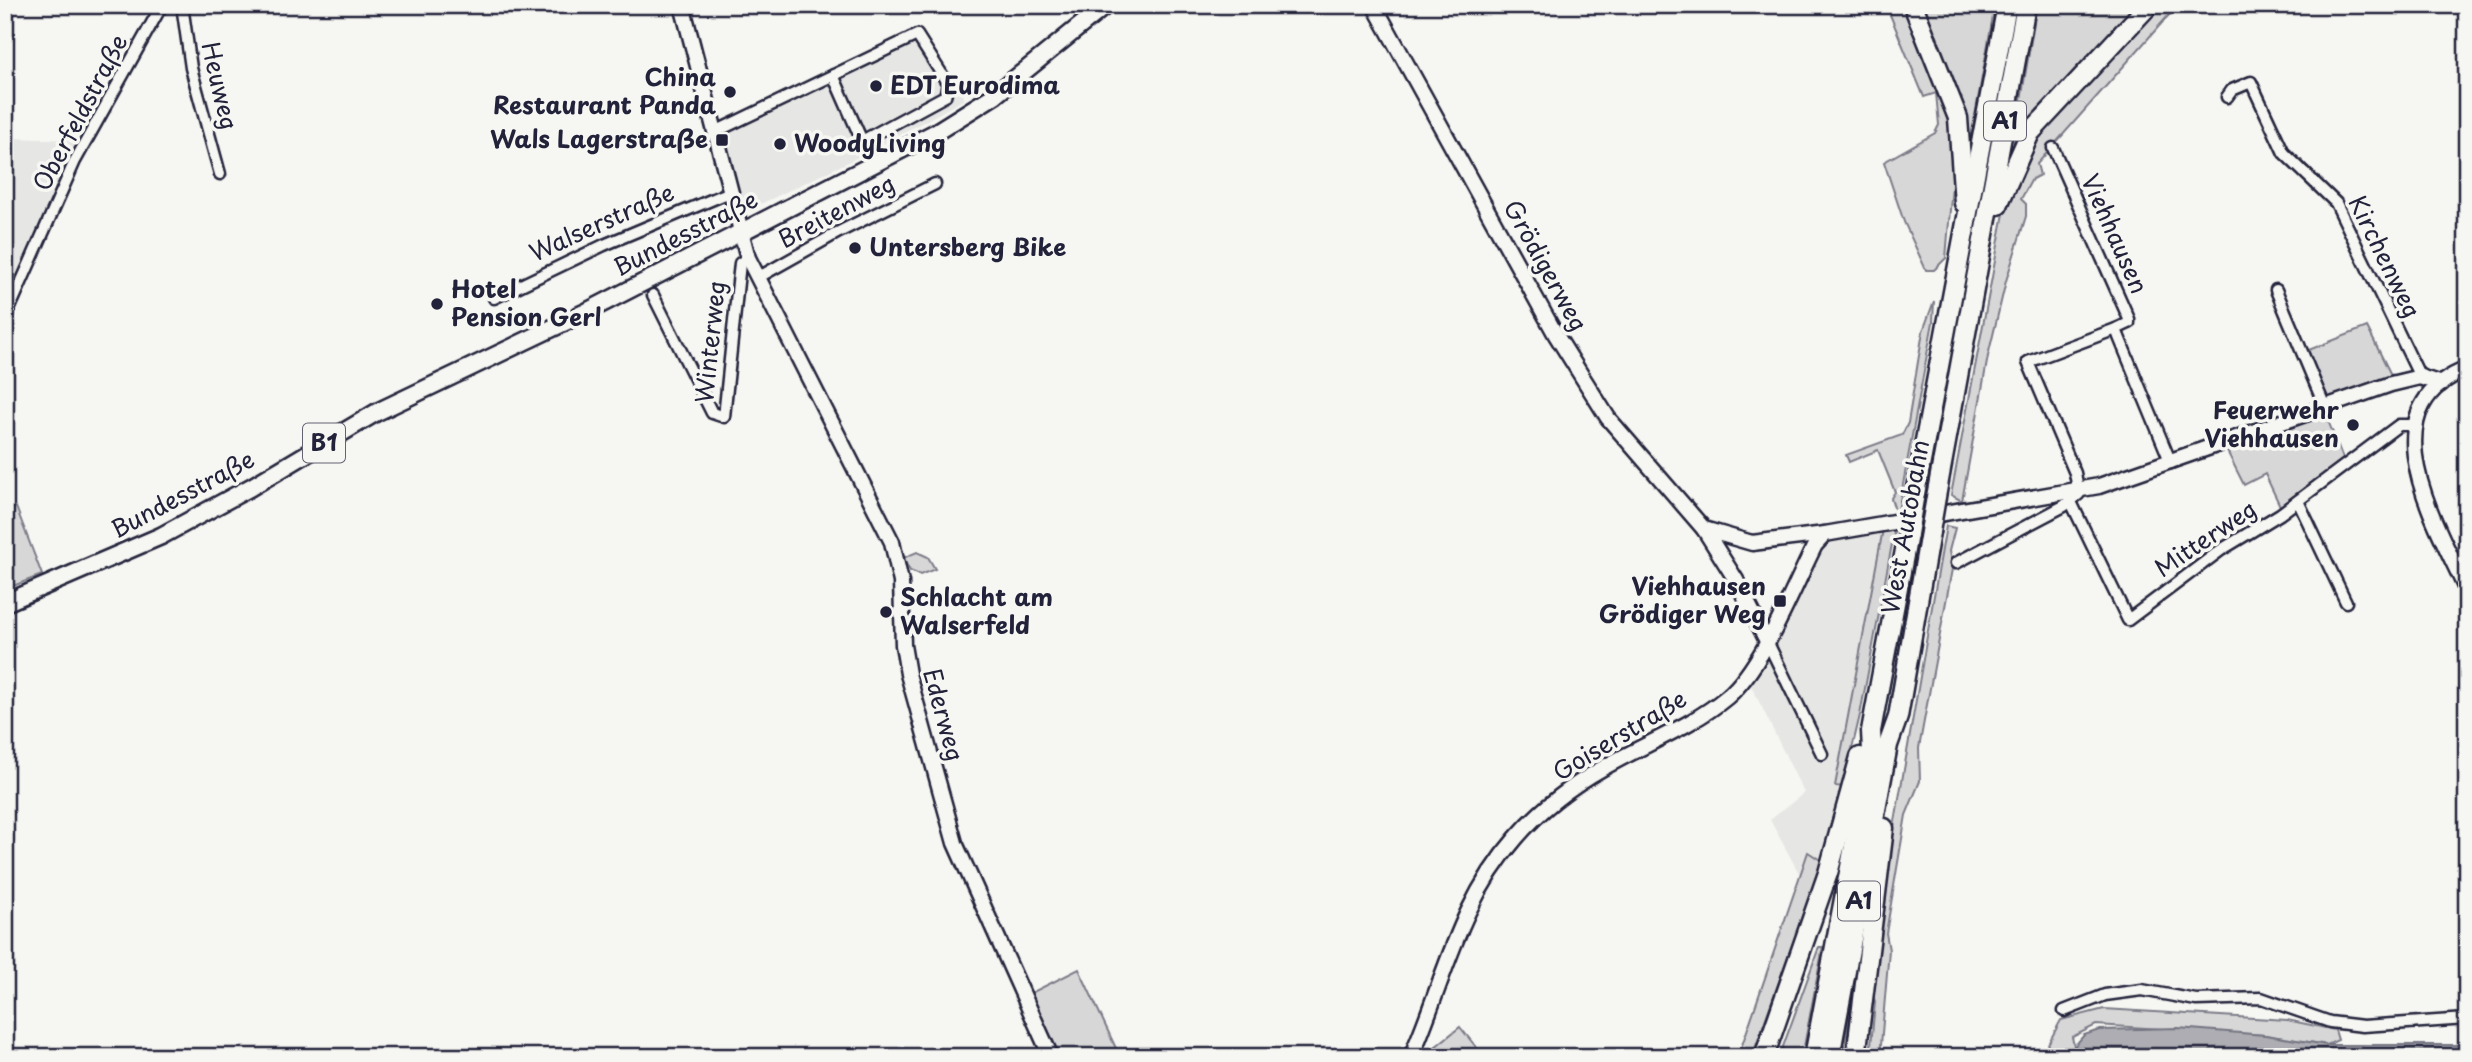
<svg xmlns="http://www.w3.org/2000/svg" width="2472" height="1062" viewBox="0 0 2472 1062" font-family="'Playpen Sans',sans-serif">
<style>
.built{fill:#e6e6e4}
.green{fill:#d7d7d7;stroke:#7c7c89;stroke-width:2}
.water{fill:#adadb3;stroke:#757583;stroke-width:2}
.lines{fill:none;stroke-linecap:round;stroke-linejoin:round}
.street-casing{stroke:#22223b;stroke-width:15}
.secondary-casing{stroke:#22223b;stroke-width:19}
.primary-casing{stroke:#22223b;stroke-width:21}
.highway-casing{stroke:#22223b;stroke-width:23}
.street{stroke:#f6f6f2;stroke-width:10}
.secondary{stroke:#f6f6f2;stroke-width:14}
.primary{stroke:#f6f6f2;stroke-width:16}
.highway{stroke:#f6f6f2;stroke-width:18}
.highway-bridge-casing{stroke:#22223b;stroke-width:23;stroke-linecap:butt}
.highway-bridge{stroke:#f6f6f2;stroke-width:18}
.poi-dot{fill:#22223b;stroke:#f6f6f2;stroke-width:2.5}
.labels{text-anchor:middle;stroke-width:7;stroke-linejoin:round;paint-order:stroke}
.shield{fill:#f6f6f2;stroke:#626272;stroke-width:2}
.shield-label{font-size:23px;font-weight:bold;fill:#22223b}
.poi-label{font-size:24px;font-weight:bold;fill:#22223b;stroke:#f6f6f2;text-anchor:start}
.street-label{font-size:24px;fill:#22223b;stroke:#f6f6f2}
</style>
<rect width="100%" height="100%" fill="#f6f6f2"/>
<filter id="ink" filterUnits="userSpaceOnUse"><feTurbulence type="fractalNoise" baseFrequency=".0143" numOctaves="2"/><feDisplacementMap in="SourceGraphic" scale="14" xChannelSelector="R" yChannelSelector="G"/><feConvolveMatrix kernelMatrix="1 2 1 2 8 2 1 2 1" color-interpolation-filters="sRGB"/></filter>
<g filter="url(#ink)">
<g class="built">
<path d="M920 29 965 99 871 151 746 211 743 208 736 195 717 122Z"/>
<path d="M5 138 81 140 13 290 5 261Z"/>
<path d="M1883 529 1835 786 1843 787 1822 861 1808 853 1800 875 1770 820 1804 793 1747 677 1817 547 1833 536Z"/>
</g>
<g class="green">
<path d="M1886 5H1904L1941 94 1955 149 1946 258 1934 270H1926L1904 222 1884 162 1935 133 1939 125 1936 93 1924 97Z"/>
<path d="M1917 5H1995L1969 149Z"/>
<path d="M2037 5H2142L2011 159Z"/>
<path d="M2155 5 2176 7 2037 164 2040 175 2032 179 2021 199 2026 204V216L2006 281 1988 356 1962 501 1951 495 2008 192 2036 137Z"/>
<path d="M1934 301 1933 322 1897 517 1891 498 1895 492 1878 450 1849 462 1846 455 1902 435 1908 423 1923 331Z"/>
<path d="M2367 327 2393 379 2328 399 2306 351Z"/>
<path d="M2325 413 2346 466 2281 508 2265 474 2244 485 2225 447Z"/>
<path d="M16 507 42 575 5 589V511Z"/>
<path d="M1946 526 1955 528 1949 551 1952 569 1919 748 1920 781 1906 815 1886 933 1889 950 1880 1057H1870L1875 1002 1870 982 1887 868Z"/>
<path d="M1895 528 1860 715 1843 787 1835 786 1883 529Z"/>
<path d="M917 552 928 557 935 569 920 575 910 571 903 558Z"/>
<path d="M1808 852 1822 861 1752 1057H1738Z"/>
<path d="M1819 947H1823L1802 1057 1780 1055Z"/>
<path d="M1079 969 1120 1057H1056L1029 994Z"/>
<path d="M1857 973 1851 1057H1842Z"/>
<path d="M2104 1009 2287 1020 2335 1030 2338 1040 2327 1045 2265 1035 2096 1025 2072 1037 2076 1055 2041 1057 2061 1020Z"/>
<path d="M1460 1027 1484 1057H1443L1435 1047Z"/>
</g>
<path class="water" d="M2178 1028 2265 1035 2327 1045H2465L2467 1057H2065L2084 1035 2099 1030Z"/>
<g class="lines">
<g class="street-casing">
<g id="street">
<path d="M182 5 191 68 220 174"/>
<path d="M2227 97 2232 90 2251 82 2284 153 2336 203 2420 377"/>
<path d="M715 132 917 35 948 84 945 96 862 141 833 75"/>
<path d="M2053 148 2129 319V323L2116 329 2119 337 2171 463"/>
<path d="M759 277 839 232 935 184"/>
<path d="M2276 290 2325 407"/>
<path d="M653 295 712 413 724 417 740 263 748 258"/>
<path d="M494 298 604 245 730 192"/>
<path d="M5 319 75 161 162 5"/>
<path d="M2298 501 2346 602"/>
<path d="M2071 502 2128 620 2221 550 2280 514 2399 425H2416"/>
<path d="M1956 563 2064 506 2079 494 2075 473 2028 362 2116 329"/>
<path d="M1767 641 1822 754"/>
<path d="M2064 1011 2105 995 2142 990 2196 1000 2261 998 2330 1022 2363 1026 2467 1019"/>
</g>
</g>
<g class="secondary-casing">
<g id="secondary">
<path d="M682 5 748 258 892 542 901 582 903 645 908 674 955 843 1051 1057"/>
<path d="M1374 5 1556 335 1608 418 1704 529 1752 543 1825 534 2099 486 2391 384 2420 377 2441 384"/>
<path d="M2467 369C2364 409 2438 526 2467 591"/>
<path d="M1704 529 1736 580 1767 641"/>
<path d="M1411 1057C1445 979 1458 904 1516 838 1540 810 1571 786 1603 768 1644 744 1691 727 1727 697 1763 667 1793 588 1815 545L1825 534"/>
</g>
</g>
<g class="primary-casing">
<path id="primary" d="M5 603 161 536 251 487 377 412 584 313 936 132 995 95 1106 5"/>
</g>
<g class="highway-casing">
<g id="highway">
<path d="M1913 5 1958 118 1964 203"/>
<path d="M1998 205 2030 133 2149 5"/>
<path d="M1936 497 2026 5"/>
<path d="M1914 499 2007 5"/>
<path d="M1764 1057 1828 873 1860 757"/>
<path d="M1814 1057 1872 751 1871 731 1908 534"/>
<path d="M1830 1057 1888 745 1898 717 1930 532"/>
<path d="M1856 1057 1884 828"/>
</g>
</g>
<use href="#street" class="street"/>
<use href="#secondary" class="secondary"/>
<use href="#primary" class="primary"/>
<use href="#highway" class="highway"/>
<g class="highway-bridge-casing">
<g id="highway-bridge">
<path d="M1930 532 1936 497"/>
<path d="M1908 534 1914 499"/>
</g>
</g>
<use href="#highway-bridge" class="highway-bridge"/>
</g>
</g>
<g class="poi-dot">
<circle cx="876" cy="86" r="7"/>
<circle cx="730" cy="92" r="7"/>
<rect x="715" y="133" width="14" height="14" rx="3.5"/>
<circle cx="780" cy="144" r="7"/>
<circle cx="855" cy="248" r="7"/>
<circle cx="437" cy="304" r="7"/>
<circle cx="2353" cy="425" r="7"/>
<rect x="1773" y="594" width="14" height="14" rx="3.5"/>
<circle cx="886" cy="612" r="7"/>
</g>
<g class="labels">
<g class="shield">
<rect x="1984" y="101.5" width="42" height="39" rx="5"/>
<rect x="303" y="423.5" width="42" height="39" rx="5"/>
<rect x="1838" y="881.5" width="42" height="39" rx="5"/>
</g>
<g class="shield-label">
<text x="2005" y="129">A1</text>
<text x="324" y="451">B1</text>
<text x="1859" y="909">A1</text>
</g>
<g class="poi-label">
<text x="716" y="86" text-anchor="end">China<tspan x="716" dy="28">Restaurant Panda</tspan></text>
<text x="890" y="94">EDT Eurodima</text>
<text x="708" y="148" text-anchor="end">Wals Lagerstraße</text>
<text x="794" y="152">WoodyLiving</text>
<text x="869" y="256">Untersberg Bike</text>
<text x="451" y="298">Hotel<tspan x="451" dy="28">Pension Gerl</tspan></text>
<text x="2339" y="419" text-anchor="end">Feuerwehr<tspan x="2339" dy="28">Viehhausen</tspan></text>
<text x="1766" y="595" text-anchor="end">Viehhausen<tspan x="1766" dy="28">Grödiger Weg</tspan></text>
<text x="900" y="606">Schlacht am<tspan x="900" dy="28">Walserfeld</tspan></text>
</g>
<g class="street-label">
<text transform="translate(219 86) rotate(77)" y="8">Heuweg</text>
<text transform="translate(81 113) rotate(-62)" y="8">Oberfeldstraße</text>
<text transform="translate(837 212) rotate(-28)" y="8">Breitenweg</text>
<text transform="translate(602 223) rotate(-24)" y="8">Walserstraße</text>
<text transform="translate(686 234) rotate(-27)" y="8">Bundesstraße</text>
<text transform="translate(2114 234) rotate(66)" y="8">Viehhausen</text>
<text transform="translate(2384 257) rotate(64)" y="8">Kirchenweg</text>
<text transform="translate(1545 266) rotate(61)" y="8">Grödigerweg</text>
<text transform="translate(711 342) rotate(-84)" y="8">Winterweg</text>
<text transform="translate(183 495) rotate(-28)" y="8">Bundesstraße</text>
<text transform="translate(1906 527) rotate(-80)" y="8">West Autobahn</text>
<text transform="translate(2206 539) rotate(-34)" y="8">Mitterweg</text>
<text transform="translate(943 715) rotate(75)" y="8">Ederweg</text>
<text transform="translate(1620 736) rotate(-31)" y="8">Goiserstraße</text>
</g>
</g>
<rect width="2472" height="1062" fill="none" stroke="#f6f6f2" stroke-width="28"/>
<rect x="14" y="14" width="2444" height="1034" fill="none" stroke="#22223b" stroke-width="2.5" filter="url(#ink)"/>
</svg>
